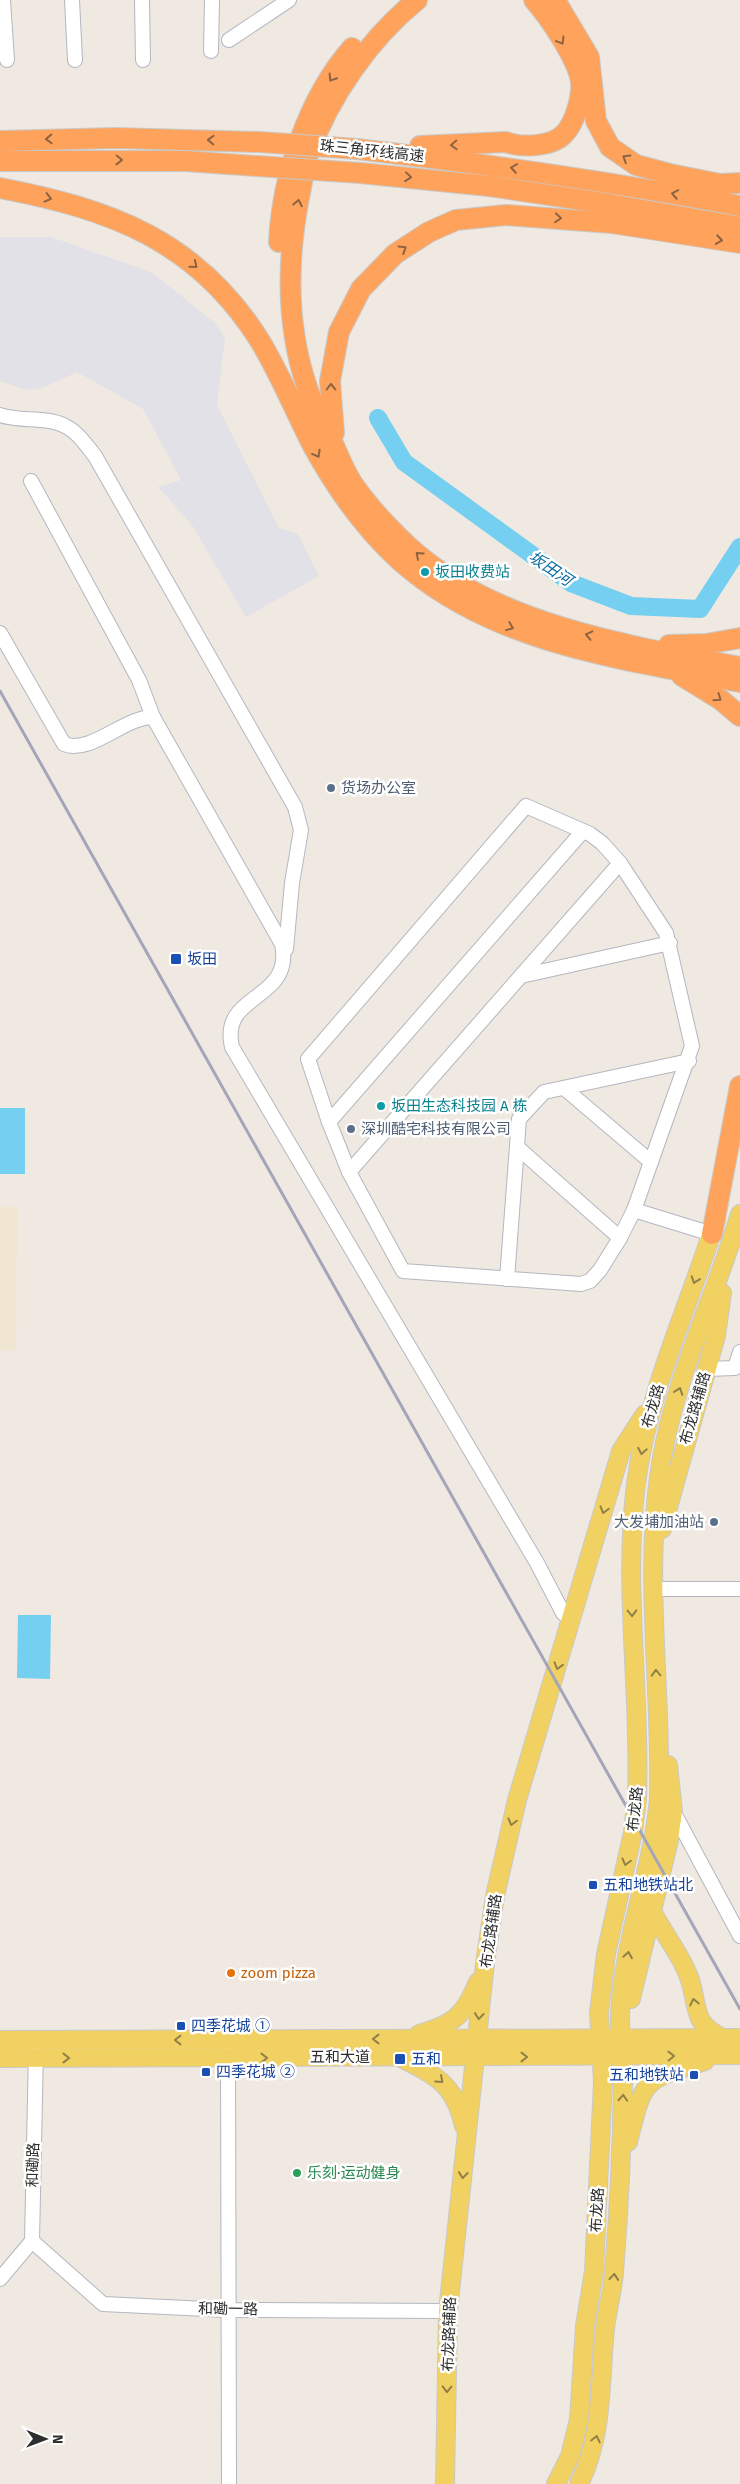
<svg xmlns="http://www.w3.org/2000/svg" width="740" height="2484" viewBox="0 0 740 2484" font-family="'Fira Sans','Noto Sans SC',sans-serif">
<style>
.industrial{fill:#e3e1e8}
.education{fill:#f0e6d1}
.water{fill:#75cff0}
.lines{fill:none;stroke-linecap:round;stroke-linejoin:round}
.river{stroke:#75cff0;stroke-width:18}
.minor-casing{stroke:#b4b7c1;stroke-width:16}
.major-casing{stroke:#c9c9c9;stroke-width:20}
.highway-casing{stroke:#c9c9c9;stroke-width:22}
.minor{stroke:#fff;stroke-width:14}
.major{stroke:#f2d163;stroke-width:18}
.highway{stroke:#ffa35c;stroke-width:20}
.rail{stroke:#a3a6b8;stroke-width:3}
.highway-bridge-casing{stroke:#c9c9c9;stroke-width:22;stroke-linecap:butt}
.highway-bridge{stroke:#ffa35c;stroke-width:20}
.oneway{stroke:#8c6343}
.oneway2{stroke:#908048}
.culture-dot{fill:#0f9aa8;stroke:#fff;stroke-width:2}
.service-dot{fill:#5c6f8a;stroke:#fff;stroke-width:2}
.transit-dot{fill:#1a4fb4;stroke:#fff;stroke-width:2}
.food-dot{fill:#e8710a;stroke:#fff;stroke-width:2}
.leisure-dot{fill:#2e9e5b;stroke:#fff;stroke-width:2}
.labels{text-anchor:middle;stroke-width:5;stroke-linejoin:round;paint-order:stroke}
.street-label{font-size:15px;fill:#2e2e2e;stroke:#fff}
.culture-label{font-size:15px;fill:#0d838f;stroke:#fff;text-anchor:start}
.service-label{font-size:15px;fill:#4e5e75;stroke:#fff;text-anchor:start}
.transit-label{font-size:15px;fill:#164399;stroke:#fff;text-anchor:start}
.food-label{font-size:15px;fill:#c56008;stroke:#fff;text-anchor:start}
.leisure-label{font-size:15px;fill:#27864d;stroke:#fff;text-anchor:start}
.water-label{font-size:16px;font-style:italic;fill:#0d6fa3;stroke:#fff}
</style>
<rect width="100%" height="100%" fill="#efe9e1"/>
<path class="industrial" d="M0 237H51L153 273 215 323 225 338 217 405 279 528 298 534 319 576 246 617 192 525 158 487 181 480 143 409 77 372 43 388 26 390 0 381Z"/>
<path class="education" d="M0 1207H17L16 1351H0Z"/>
<g class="water">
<rect x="0" y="1108" width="25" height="66"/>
<path d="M18 1615H51L50 1679 17 1678Z"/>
</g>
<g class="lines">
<path class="river" d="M378 418 404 462 571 583 631 606 700 609 740 547"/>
<g class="minor-casing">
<g id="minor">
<path d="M3 0 7 60"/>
<path d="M72 0 75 60"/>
<path d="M142 0 143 60"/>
<path d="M229 40 289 0"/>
<path d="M211 51 212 0"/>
<path d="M0 415C20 422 46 416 65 426 78 432 86 445 95 456L295 807 301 830 292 883 286 949"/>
<path d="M31 481 139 680 153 717 282 944C294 1002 219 992 232 1047L537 1563 563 1613 572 1621"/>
<path d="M0 633 64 744C90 755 124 717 153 717"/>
<path d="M526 806 590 834 602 843 620 863 666 933 692 1046 634 1210 620 1238 600 1270 590 1281 581 1284 403 1271 349 1172 329 1122 308 1059Z"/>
<path d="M521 976 670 943"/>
<path d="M564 1088 651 1162"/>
<path d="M329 1122 583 831"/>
<path d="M517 1147 620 1238"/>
<path d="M349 1172 620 863"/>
<path d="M634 1210 712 1234"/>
<path d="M507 1279 519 1119 544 1092 689 1061"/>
<path d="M706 1369 735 1368 740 1352"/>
<path d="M653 1589H740"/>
<path d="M673 1811 740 1936"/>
<path d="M228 2048 229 2484"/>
<path d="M32 2241 103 2304 227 2310 448 2311"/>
<path d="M0 2279 32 2241 36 2049"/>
</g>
</g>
<g class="major-casing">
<g id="major">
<path d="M662 1529 716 1336 722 1293"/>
<path d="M653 1913C664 1934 681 1955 689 1977 699 2004 690 2023 723 2038"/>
<path d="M631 1999 669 1840 673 1811 668 1765"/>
<path d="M419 2034C454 2024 464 2016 478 1982"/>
<path d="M0 2040 740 2038"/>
<path d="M0 2058 740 2055"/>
<path d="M403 2059C438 2076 455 2086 464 2126"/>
<path d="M628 2142C644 2078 642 2081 705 2061"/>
<path d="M445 2484 448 2311 485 1963 495 1896 517 1800 621 1451 645 1414"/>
<path d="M556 2484 570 2456 579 2419 585 2326 594 2271 603 2082 599 2013 606 1954 633 1832 637 1798C641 1693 623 1588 636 1484 648 1391 688 1309 716 1220"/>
<path d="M579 2484C602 2438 600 2390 604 2340 605 2317 612 2295 614 2273 619 2210 622 2146 623 2083 624 2061 620 2038 620 2015 623 1941 652 1872 659 1799 662 1687 643 1575 661 1463 675 1377 715 1297 740 1214"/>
</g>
</g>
<g class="highway-casing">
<g id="highway">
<path d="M417 0C369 39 329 97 308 155 304 168 302 184 299 198 287 260 286 325 307 387 312 403 322 419 329 435 337 451 343 469 353 484 371 510 402 543 427 562 512 628 637 647 740 667"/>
<path d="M555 0 589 57 596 121 610 147 636 165 670 174 720 184 740 183"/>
<path d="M0 141 116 138 260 142"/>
<path d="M420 146 506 142C521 148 552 147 564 134 575 123 582 98 581 83 579 61 549 17 534 0"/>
<path d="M357 149C486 164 613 182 740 206"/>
<path d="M0 161H185L257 166"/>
<path d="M360 173 489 186 609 204 740 227"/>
<path d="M0 188C110 209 197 240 260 341 280 374 295 411 313 446 338 492 374 542 416 574 508 646 629 660 740 682"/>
<path d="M279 242C282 177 308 98 352 48"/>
<path d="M334 433 330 381 339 332 361 289 395 254 429 232 456 220 506 215 612 223 740 243"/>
<path d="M669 645 706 644 740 638"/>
<path d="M682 676 721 700 740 716"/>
<path d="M712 1234 740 1086"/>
</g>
</g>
<use href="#minor" class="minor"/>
<use href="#major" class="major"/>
<use href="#highway" class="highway"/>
<path class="rail" d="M0 691 740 2009"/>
<g class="highway-bridge-casing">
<g id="highway-bridge">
<path d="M260 142 357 149"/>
<path d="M257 166 360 173"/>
</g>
</g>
<use href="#highway-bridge" class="highway-bridge"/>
</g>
<defs><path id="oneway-chevron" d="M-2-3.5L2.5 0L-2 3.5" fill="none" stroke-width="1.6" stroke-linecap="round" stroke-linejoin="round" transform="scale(1.25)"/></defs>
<g class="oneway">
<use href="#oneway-chevron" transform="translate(561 41) rotate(59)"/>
<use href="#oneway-chevron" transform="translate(332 78) rotate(122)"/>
<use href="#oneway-chevron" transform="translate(49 139) rotate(178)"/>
<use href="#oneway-chevron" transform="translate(211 140) rotate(-178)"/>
<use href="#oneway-chevron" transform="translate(454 145) rotate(177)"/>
<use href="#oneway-chevron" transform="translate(626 158) rotate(-148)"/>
<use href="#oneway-chevron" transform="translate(119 160) rotate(1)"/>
<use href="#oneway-chevron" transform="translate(514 168) rotate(-172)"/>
<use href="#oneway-chevron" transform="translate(408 177) rotate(6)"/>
<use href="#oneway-chevron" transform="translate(675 194) rotate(-169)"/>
<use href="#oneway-chevron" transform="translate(48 198) rotate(14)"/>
<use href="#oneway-chevron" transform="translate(298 203) rotate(-79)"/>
<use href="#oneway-chevron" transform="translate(558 218) rotate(5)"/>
<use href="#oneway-chevron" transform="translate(719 240) rotate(9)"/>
<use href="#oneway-chevron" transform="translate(403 249) rotate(-32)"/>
<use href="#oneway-chevron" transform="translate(194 265) rotate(40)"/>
<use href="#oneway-chevron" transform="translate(331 387) rotate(-90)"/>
<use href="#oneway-chevron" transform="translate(317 454) rotate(61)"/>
<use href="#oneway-chevron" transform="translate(419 555) rotate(-138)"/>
<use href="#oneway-chevron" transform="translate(510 627) rotate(22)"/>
<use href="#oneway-chevron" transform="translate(589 635) rotate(-167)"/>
<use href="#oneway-chevron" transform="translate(718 698) rotate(35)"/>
</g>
<g class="oneway2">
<use href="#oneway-chevron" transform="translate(695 1280) rotate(110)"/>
<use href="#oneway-chevron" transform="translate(679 1391) rotate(-70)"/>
<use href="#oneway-chevron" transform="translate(642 1451) rotate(100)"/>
<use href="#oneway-chevron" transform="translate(604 1510) rotate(106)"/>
<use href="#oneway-chevron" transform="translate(632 1613) rotate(88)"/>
<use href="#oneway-chevron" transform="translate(558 1666) rotate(107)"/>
<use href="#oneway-chevron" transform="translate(656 1673) rotate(-92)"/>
<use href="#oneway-chevron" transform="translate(512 1822) rotate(105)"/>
<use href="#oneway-chevron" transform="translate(626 1862) rotate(105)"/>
<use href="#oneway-chevron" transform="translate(628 1955) rotate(-81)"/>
<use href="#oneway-chevron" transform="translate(694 2002) rotate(-102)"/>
<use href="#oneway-chevron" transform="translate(479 2016) rotate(96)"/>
<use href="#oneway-chevron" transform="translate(376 2039) rotate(180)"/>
<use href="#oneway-chevron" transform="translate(178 2040) rotate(-180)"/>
<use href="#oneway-chevron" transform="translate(671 2056) rotate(-1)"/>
<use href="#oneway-chevron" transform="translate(524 2057)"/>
<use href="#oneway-chevron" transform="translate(66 2058)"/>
<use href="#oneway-chevron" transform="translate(264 2058)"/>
<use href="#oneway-chevron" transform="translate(440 2080) rotate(42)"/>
<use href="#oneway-chevron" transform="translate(623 2098) rotate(-87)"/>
<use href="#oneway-chevron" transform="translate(463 2175) rotate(96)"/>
<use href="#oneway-chevron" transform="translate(614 2277) rotate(-85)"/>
<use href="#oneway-chevron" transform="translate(447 2389) rotate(91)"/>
<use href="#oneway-chevron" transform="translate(596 2439) rotate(-77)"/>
</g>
<g class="culture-dot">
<circle cx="425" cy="572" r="5"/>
<circle cx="381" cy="1106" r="5"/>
</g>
<g class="service-dot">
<circle cx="331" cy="788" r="5"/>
<circle cx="351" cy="1129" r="5"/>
<circle cx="714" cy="1522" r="5"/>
</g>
<g class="transit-dot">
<rect x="170" y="953" width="12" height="12" rx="2.5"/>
<rect x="588" y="1880" width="10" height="10" rx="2.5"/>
<rect x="176" y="2021" width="10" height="10" rx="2.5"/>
<rect x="394" y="2053" width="12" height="12" rx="2.5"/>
<rect x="201" y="2067" width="10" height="10" rx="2.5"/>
<rect x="689" y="2070" width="10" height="10" rx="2.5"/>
</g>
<circle class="food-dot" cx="231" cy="1973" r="5"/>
<circle class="leisure-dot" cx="297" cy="2173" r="5"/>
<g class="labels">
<g class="street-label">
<text transform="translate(372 151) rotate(6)" y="5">珠三角环线高速</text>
<text transform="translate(653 1406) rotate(-74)" y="5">布龙路</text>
<text transform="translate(695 1408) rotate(-74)" y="5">布龙路辅路</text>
<text transform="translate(635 1809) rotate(-84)" y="5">布龙路</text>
<text transform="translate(491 1931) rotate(-82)" y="5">布龙路辅路</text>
<text x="340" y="2062">五和大道</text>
<text transform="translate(33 2165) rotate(-89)" y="5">和磡路</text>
<text transform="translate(597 2210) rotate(-87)" y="5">布龙路</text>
<text transform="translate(228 2309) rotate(1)" y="5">和磡一路</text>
<text transform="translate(449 2334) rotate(-88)" y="5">布龙路辅路</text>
</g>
<g class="culture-label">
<text x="435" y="577">坂田收费站</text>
<text x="391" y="1111">坂田生态科技园 A 栋</text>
</g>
<g class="service-label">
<text x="341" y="793">货场办公室</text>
<text x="361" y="1134">深圳酷宅科技有限公司</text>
<text x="704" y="1527" text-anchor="end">大发埔加油站</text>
</g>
<g class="transit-label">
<text x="187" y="964">坂田</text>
<text x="603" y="1890">五和地铁站北</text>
<text x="191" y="2031">四季花城 ①</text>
<text x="411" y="2064">五和</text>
<text x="216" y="2077">四季花城 ②</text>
<text x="684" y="2080" text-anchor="end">五和地铁站</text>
</g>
<g class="food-label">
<text x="241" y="1978">zoom pizza</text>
</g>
<g class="leisure-label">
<text x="307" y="2178">乐刻·运动健身</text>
</g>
<g class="water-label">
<text transform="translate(551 568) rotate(34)" y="6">坂田河</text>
</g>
</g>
<g transform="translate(45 2439) rotate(91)" stroke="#ffffff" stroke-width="4" paint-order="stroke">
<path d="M0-4L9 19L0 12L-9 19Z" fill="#2e2e2e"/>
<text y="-8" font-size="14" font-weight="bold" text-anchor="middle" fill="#2e2e2e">N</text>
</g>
</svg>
